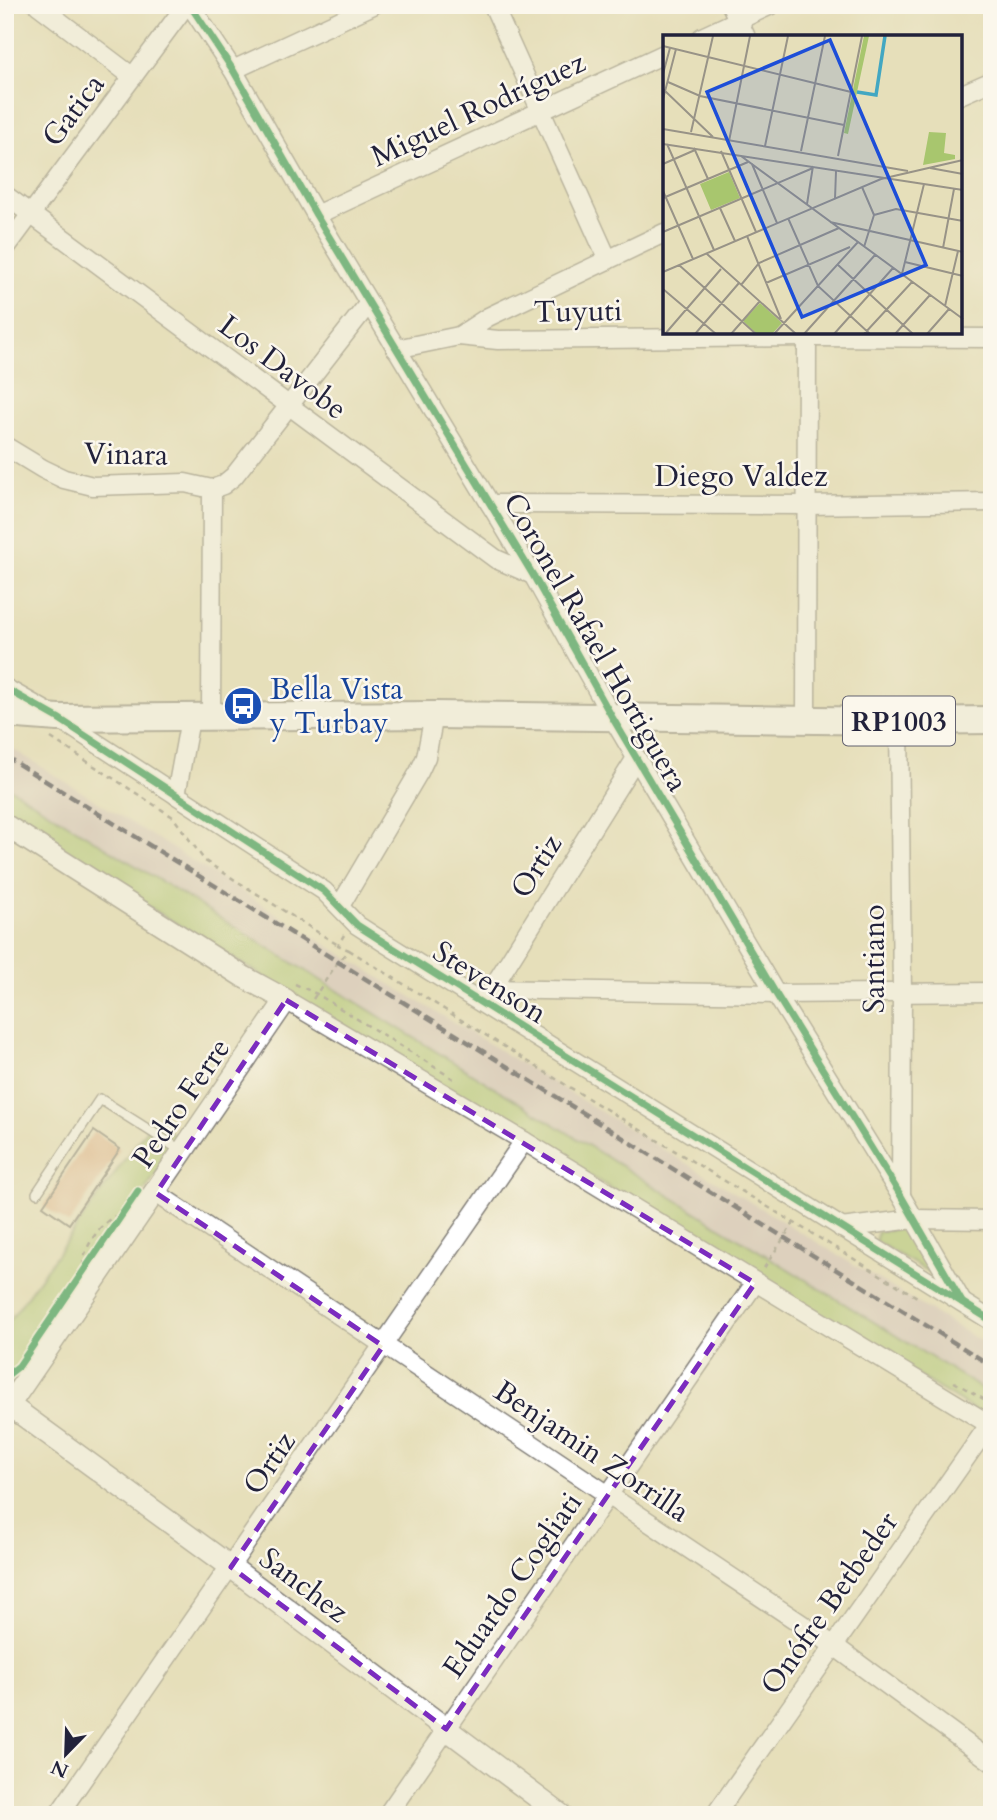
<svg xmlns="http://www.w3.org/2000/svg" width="997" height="1820" viewBox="0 0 997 1820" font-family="Cardo,serif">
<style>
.industrial{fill:#d2bfc0}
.green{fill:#a8c66e;stroke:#657454;stroke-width:2}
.building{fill:#d99666}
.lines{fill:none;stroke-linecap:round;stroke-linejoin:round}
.service-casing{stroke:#84807a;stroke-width:12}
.minor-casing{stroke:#84807a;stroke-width:21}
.tertiary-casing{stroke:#84807a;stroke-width:24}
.primary-casing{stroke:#84807a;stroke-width:30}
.path{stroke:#84807a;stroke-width:2.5;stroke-dasharray:5 5;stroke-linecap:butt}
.service{stroke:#fff;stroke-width:9}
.minor{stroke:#fff;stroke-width:18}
.tertiary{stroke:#fff;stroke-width:21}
.primary{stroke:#fff;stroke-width:26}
.rail{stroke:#22223b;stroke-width:4.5;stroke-dasharray:10 5;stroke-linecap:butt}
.cycleway-casing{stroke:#fbf7ec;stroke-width:11}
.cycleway{stroke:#00873e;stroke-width:7}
.marked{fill:none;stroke:#7b2cbf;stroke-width:5;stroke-dasharray:14 9;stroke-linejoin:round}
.labels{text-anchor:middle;stroke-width:5;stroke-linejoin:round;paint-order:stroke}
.shield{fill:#fbf7ec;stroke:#636270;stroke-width:2}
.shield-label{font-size:28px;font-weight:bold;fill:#22223b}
.street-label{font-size:30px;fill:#22223b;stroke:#fbf7ec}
.transit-label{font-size:30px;fill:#164399;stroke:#fbf7ec;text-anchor:start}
.inset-river{fill:none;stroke:#42a7c2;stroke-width:3.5}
.inset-road{fill:none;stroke:#989387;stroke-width:2}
.view{fill:#1d4ed8;fill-opacity:0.15;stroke:#1d4ed8;stroke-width:3.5}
.inset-edge{fill:none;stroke:#22223b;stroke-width:3.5}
</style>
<rect width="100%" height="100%" fill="#fbf7ec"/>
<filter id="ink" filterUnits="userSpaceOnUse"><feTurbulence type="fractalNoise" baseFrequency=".0143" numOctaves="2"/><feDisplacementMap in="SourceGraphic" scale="14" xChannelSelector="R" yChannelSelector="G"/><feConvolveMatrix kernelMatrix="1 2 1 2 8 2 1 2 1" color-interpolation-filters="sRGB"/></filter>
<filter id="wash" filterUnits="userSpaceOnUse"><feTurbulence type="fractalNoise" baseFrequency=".00686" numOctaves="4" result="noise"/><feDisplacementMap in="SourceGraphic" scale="28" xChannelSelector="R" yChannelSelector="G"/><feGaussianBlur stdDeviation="1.57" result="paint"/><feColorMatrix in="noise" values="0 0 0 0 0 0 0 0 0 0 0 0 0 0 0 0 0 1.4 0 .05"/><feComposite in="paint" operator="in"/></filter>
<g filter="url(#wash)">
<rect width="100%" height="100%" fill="#e6dfba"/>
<path class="industrial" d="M5 744 385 981 992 1348V1419L5 825Z"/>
<g class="green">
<path d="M5 785 992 1395V1421L5 819Z"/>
<path d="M153 1120 180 1139 5 1394V1327Z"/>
<path d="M907 1227 913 1233 934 1275 875 1241 878 1232Z"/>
</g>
<g id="blocks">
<path class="building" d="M94 1131 120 1149 69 1224 43 1206Z"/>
</g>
</g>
<g filter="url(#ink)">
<use href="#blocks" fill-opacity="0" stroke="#84807a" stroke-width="2"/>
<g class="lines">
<g class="service-casing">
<path id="service" d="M37 1193 100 1099 182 1151"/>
</g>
<g class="minor-casing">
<g id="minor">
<path d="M38 5 133 77"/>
<path d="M190 5 233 70 316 215 533 575 612 717 776 994 901 1196 962 1302"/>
<path d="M493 5 608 260"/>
<path d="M731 5 746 37"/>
<path d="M702 37 771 5"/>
<path d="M233 70 373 5"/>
<path d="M960 95 992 81"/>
<path d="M5 195 496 559 533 575"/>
<path d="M316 215 664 54"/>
<path d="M5 249 186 5"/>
<path d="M459 336 498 340 808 337 992 338"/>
<path d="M396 349 459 336 488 317 664 233"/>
<path d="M5 446 43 469 64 479 93 486 185 483 212 489 223 485 234 476 369 303"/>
<path d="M490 504 807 505 992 502"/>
<path d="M5 688 58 718 324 891 357 925 385 943 992 1321"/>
<path d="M211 719 212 489"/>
<path d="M806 720 807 332"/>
<path d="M899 721 902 993 901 1196"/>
<path d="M176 795 190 719"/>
<path d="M340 906 419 772 426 757 434 715"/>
<path d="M492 989 776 994 992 992"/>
<path d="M488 995 636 758"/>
<path d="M286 1000 524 1141 992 1426"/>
<path d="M156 1193 833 1645 992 1762"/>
<path d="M841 1228 914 1219 992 1220"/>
<path d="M58 1815 524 1141"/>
<path d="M387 1815 755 1283"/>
<path d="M715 1815 989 1425"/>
</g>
</g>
<g class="tertiary-casing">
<path id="tertiary" d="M5 825 244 977 286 1000 9 1405 231 1567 561 1815"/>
</g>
<g class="primary-casing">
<path id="primary" d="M5 714 58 718 434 715 899 721 992 720"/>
</g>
<g class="path">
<path d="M51 738 173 817 205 861 338 945"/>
<path d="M349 950 561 1082 917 1297 918 1295"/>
<path d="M295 984 317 994 457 1081"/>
<path d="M313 999 338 962 349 950 338 945 344 935"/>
<path d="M83 1266C83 1248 100 1224 115 1216"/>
<path d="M764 1268 795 1221"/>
<path d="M954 1382 992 1404"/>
</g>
<use href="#service" class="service"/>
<use href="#minor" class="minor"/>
<use href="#tertiary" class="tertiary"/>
<use href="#primary" class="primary"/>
<path class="rail" d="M5 756 992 1366"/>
<g class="cycleway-casing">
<g id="cycleway">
<path d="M190 5 233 70 316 215 533 575 612 717 776 994 901 1196 962 1302"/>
<path d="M5 688 58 718 324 891 357 925 385 943 992 1321"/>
<path d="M5 1377 19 1366 138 1191"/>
</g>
</g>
<use href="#cycleway" class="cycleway"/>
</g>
</g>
<path d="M0 0H997V1820H0ZM286 1000 755 1283 446 1729 231 1567 383 1346 156 1193Z" fill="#e6dfba" fill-opacity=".55" fill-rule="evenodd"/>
<path class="marked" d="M286 1000 755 1283 446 1729 231 1567 383 1346 156 1193Z"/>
<defs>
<g id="bus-disc" transform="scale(2.0125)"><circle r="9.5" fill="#1a4fb4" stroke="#fbf7ec"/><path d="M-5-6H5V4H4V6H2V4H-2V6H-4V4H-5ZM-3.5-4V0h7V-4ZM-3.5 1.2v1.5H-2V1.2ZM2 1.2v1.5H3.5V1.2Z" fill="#fff"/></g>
</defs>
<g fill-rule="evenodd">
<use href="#bus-disc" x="243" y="706"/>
</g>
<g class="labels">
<rect class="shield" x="843" y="696.5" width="112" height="49" rx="5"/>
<g class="shield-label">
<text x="899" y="731">RP1003</text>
</g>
<g class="street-label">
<text transform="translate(478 109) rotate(-25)" y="10">Miguel Rodríguez</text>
<text transform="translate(73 110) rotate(-53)" y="10">Gatica</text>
<text transform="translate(578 311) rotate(-1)" y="10">Tuyuti</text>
<text transform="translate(283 367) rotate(37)" y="10">Los Davobe</text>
<text transform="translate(126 454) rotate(1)" y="10">Vinara</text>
<text x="741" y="486">Diego Valdez</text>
<text transform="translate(596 642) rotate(60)" y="10">Coronel Rafael Hortiguera</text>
<text transform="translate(536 866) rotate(-58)" y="10">Ortiz</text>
<text transform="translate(874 959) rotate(-90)" y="10">Santiano</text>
<text transform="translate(490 982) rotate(32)" y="10">Stevenson</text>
<text transform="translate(181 1103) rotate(-56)" y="10">Pedro Ferre</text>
<text transform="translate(592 1451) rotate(34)" y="10">Benjamin Zorrilla</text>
<text transform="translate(269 1463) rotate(-56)" y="10">Ortiz</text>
<text transform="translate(304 1585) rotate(37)" y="10">Sanchez</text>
<text transform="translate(512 1585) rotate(-55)" y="10">Eduardo Cogliati</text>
<text transform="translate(829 1603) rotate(-55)" y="10">Onófre Betbeder</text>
</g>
<g class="transit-label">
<text x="270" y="699">Bella Vista<tspan x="270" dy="34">y Turbay</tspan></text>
</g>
</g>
<g transform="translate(663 35)">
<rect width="299" height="299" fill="#e6dfba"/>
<path d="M201 1H206L185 99 181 98ZM266 97 283 98 281 118 292 120V124L260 130ZM66 137 77 163 48 175 37 149ZM97 268 119 288 109 299H94L80 286Z" fill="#a8c66e"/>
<path class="inset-river" d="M194 57 213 60 222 1"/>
<path class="inset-road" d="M0 11 188 57M0 39 7 13M5 47 37 61 181 90M0 54 50 102M0 64 13 14M0 94 245 136M28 97 50 1M66 106 87 1M0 109 300 155M4 109 51 215M102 111 125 1M31 113 45 144M58 116 93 197M138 116 162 1M78 121 300 284M175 121 199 1M0 129 32 115M89 129 114 188M267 133 300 139M199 152 211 180M0 156 30 224M0 163 85 127M172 164 173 136M144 169 150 131M57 173 72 206M211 180 233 174 300 186M125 183 155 251 207 299M167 187 300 217M0 197 150 133M84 201 118 284M201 212 211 180M280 213 291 154M44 219 133 299M242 227 300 241M174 229 250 299M16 230 93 299M0 237 218 144 300 125M239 239 261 149M103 248 187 212M78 250 96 228 176 193M0 254 53 299M282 271 295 216M2 299 58 234M32 299 76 248M68 299 97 266M111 299 195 207M141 299 212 220M171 299 230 233M201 299 249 247M232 299 267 260M264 299 286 274"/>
<path class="view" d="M167 5 263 230 139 282 44 57Z"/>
<rect width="299" height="299" class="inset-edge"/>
</g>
<rect width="997" height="1820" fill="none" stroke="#fbf7ec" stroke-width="28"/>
<g transform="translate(66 1754) rotate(203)" stroke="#fbf7ec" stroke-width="5" paint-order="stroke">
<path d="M0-5L12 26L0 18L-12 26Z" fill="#22223b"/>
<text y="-10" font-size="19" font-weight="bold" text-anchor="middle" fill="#22223b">N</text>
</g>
</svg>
